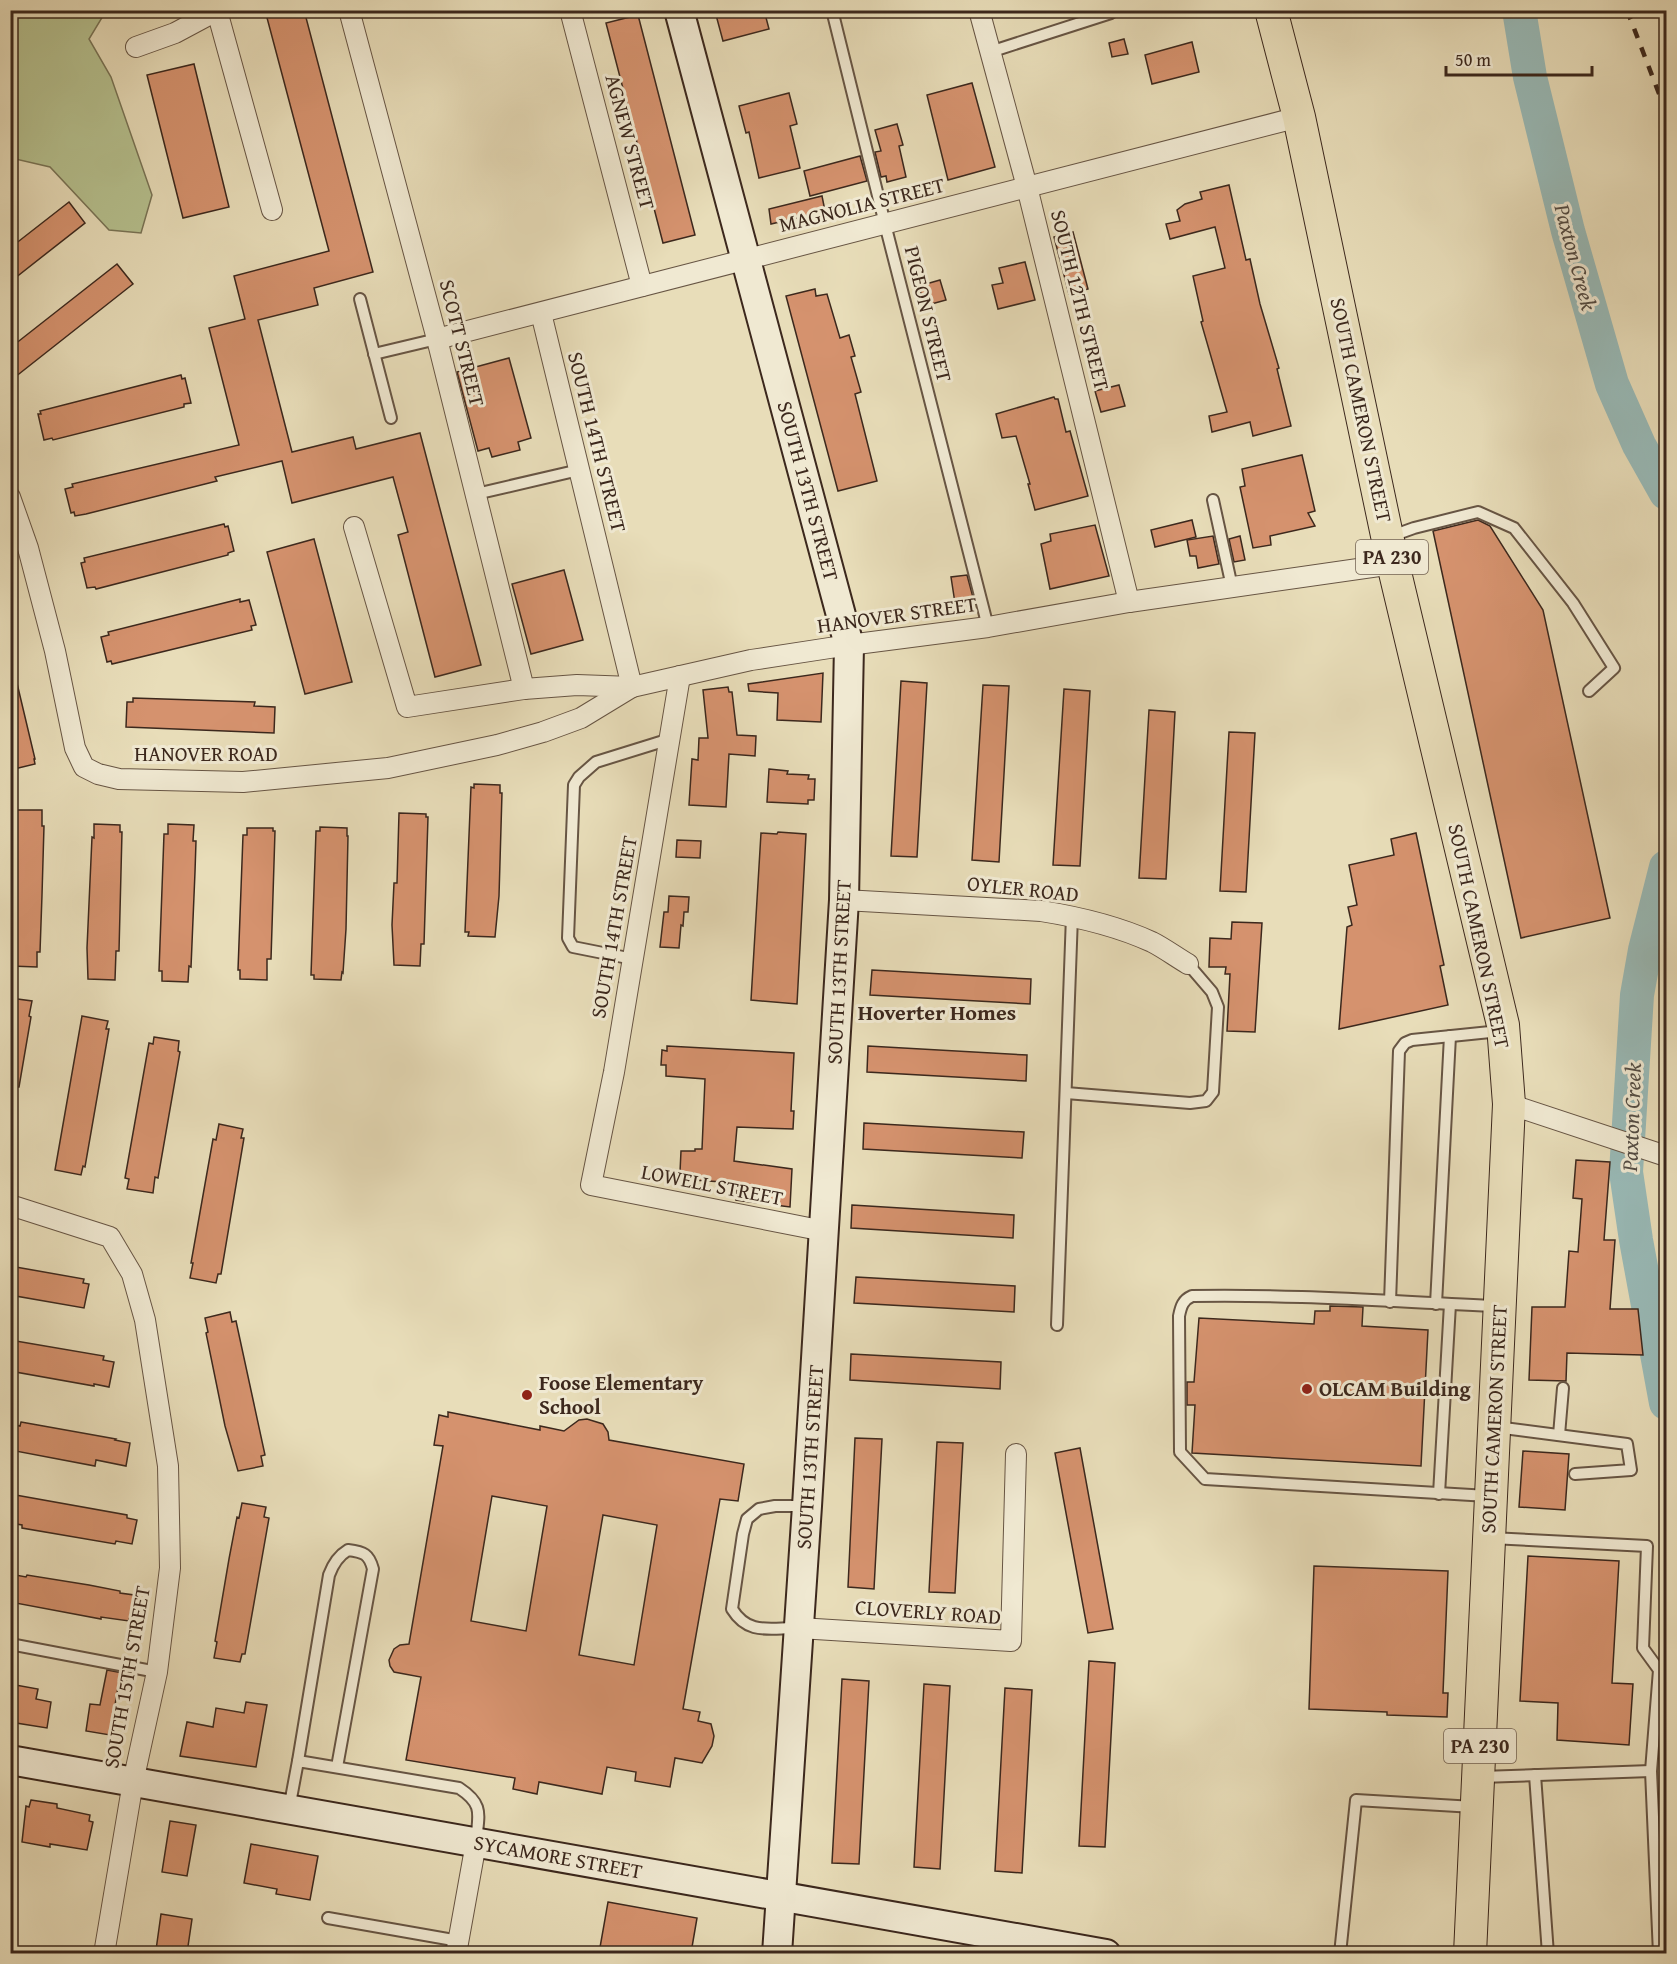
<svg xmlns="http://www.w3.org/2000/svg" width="1677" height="1964" viewBox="0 0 1677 1964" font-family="'Gentium Book Plus',serif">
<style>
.green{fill:#b6c18f;stroke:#797456;stroke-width:1.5}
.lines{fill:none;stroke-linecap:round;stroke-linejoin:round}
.river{stroke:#99bab7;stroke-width:34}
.building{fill:#d5926e;stroke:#3c281d;stroke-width:1.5;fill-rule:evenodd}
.lane-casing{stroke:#675544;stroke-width:14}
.street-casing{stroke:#675544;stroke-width:22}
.secondary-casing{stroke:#3c281d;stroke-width:32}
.primary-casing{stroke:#3c281d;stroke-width:34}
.lane{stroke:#f0e9d2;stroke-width:10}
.street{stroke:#f0e9d2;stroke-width:20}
.secondary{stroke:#f0e9d2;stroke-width:28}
.primary{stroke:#e8ddb9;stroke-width:32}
.rail{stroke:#3c281d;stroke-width:4.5;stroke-dasharray:10 10;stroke-linecap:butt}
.poi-dot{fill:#8f2418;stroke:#f0e9d2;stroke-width:2}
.labels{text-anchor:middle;stroke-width:6;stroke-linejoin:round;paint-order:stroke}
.shield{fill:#f0e9d2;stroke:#726253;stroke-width:1.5}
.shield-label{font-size:20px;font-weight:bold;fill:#3c281d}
.street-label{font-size:21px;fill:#3c281d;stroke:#f0e9d2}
.poi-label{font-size:21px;font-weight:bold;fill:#3c281d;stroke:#f0e9d2;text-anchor:start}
.water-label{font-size:22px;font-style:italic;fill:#534c44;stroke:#f0e9d2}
.neighbourhood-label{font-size:22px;font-weight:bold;fill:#3c281d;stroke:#f0e9d2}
</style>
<rect width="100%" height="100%" fill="#e8ddb9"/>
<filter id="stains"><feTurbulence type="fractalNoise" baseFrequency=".00333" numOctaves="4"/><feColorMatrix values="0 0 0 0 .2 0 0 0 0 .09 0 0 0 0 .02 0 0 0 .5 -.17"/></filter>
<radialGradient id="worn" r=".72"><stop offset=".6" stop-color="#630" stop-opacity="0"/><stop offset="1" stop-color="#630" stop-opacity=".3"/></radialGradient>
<path class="green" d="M11 10 106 11 89 39 111 77 152 195 141 233 109 230 50 167 11 158Z"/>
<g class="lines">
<g class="river">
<path d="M1519 10 1530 77 1568 231 1612 384 1639 445 1666 493"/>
<path d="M1666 867 1645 950 1637 995 1626 1172 1636 1240 1666 1403"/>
</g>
</g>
<g class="building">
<path d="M279 10H304L373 272 314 288 318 305 258 320 292 452 353 437 356 449 420 433 481 665 435 677 398 535 408 532 393 477 292 503 282 461 215 477 217 481 86 514 75 516 74 512 71 513 65 489 73 487 72 484 239 445 209 328 245 319 234 276 329 251 266 14Z"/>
<path d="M732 10H764L769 29 723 41 716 15Z"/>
<path d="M638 15 695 235 663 243 606 23Z"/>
<path d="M1124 39 1128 54 1112 57 1109 43Z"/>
<path d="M1192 42 1199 72 1152 84 1145 55Z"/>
<path d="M194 64 229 207 183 218 147 75Z"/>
<path d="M972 83 995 167 948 180 927 95Z"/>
<path d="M789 93 797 124 790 126 800 168 759 178 749 132 746 133 739 106Z"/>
<path d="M897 124 903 145 899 146 906 177 887 182 886 176 881 177 875 152 881 151 875 130Z"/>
<path d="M860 156 867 181 810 196 804 171Z"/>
<path d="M1229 185 1246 260 1250 259 1260 304 1279 368 1277 369 1291 426 1253 436 1250 422 1212 432 1209 416 1227 412 1201 322 1203 321 1193 276 1225 268 1215 227 1170 239 1166 224 1180 221 1177 210 1185 204 1202 199 1200 192Z"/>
<path d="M822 196 825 211 771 224 769 209Z"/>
<path d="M69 202 85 223 10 282V248Z"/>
<path d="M1073 232 1088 289 1069 294 1054 237Z"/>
<path d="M1025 262 1035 300 998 309 992 285 1003 283 999 268Z"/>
<path d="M117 264 133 284 10 381V348Z"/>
<path d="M940 280 946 300 924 306 919 286Z"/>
<path d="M815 289 816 296 827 294 840 338 849 335 855 356 851 357 861 392 855 394 877 481 838 491 786 296Z"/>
<path d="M509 358 531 438 518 442 520 450 492 457 489 448 478 451 457 372Z"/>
<path d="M181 375 182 379 185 378 191 403 184 404V407L53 440 52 438 44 440 38 414H41L40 411Z"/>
<path d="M1119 385 1125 406 1101 412 1095 391Z"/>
<path d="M1054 397 1055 399H1058L1066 432 1070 431 1088 496 1035 510 1028 484H1030L1016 436 1002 438 996 414Z"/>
<path d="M1302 455 1315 511 1308 513 1315 526 1270 536 1271 545 1253 548 1240 487 1245 486 1242 469Z"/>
<path d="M1192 520 1196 537 1155 547 1151 530Z"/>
<path d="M1478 520 1490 526 1543 610 1610 918 1521 938 1433 531Z"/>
<path d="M224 524 225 527 228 526 234 551 228 553V555L96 589 95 587 87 588 81 563 85 562 84 558Z"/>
<path d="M1095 525 1109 576 1050 589 1041 544 1051 541 1050 534Z"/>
<path d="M1213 536 1219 564 1198 568 1196 556H1190L1187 540Z"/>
<path d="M1240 536 1245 560 1234 562 1229 539Z"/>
<path d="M314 539 352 682 305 694 267 552Z"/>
<path d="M564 570 583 640 531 654 512 584Z"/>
<path d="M967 575 974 601 955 603 951 577Z"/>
<path d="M240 599V602L249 600 256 625 251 626 252 630 112 664 111 661 107 662 101 637 109 635 108 632Z"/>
<path d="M823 673 821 722 777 720 778 693 749 691 748 684Z"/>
<path d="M16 679 35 759H34L35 764 10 770V680Z"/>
<path d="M901 681 927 683 917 857 891 856Z"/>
<path d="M983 685 1009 686 999 862 972 860Z"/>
<path d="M728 687 729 692H732L737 735 756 736 755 756 729 754 726 807 689 805 692 759 698 760 699 738H708L703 690Z"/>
<path d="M1064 689 1090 691 1080 866 1053 865Z"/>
<path d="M133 698 255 702 254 706 275 707 274 733 126 727 127 702H133Z"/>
<path d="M1149 710 1175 712 1166 879 1139 878Z"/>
<path d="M1229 732 1255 733 1246 892 1220 891Z"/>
<path d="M769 769 788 771 787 774 809 775 808 779H815L814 800H808V804L767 802Z"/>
<path d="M474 784 500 785V793H502L499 896 495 937 468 936 469 932H465L471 787 474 788Z"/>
<path d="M16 810H42V826H44L42 895 40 952H37V967L11 966 10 863 12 819 16 820Z"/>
<path d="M399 813 426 814V817H428L424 944H421L420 966 394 965 392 925 394 883H397Z"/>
<path d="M94 824 120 825V832H122L119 951H116L115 980 88 979 87 948 92 837 94 838Z"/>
<path d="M168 824 194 825 193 841H196L195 872 191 967 189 966 188 982 162 981V971H159L164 834H168Z"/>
<path d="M320 827 347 828V836H348L346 929 343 973 342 972 341 980 314 979V975H311L316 831H320Z"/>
<path d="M247 828H273V831H275L271 959H267V980L240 979V970H238L243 835H247Z"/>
<path d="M778 832 806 834 797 1004 751 1000 761 833 777 834Z"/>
<path d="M1416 833 1444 965 1440 966 1448 1005 1339 1029 1347 927 1352 925 1348 907 1357 905 1349 865 1394 855 1391 839Z"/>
<path d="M677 840 701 841 700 858 676 857Z"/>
<path d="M669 896 689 897 688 912H684L683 926 681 925 679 948 660 947 664 912H668Z"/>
<path d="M1232 922 1262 923 1255 1032 1227 1031 1230 974H1225L1226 967H1209L1210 938 1231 939Z"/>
<path d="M872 970 1031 979 1030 1004 870 995Z"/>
<path d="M10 998 32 1001 29 1016 31 1017 19 1087H10Z"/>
<path d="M82 1016 108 1021 106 1029H109L85 1167 83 1166 81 1175 55 1170Z"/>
<path d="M154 1037 179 1041 178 1051 180 1052 158 1178 155 1177 153 1193 127 1189 129 1179 125 1178 149 1043 153 1044Z"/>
<path d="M667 1046 794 1053 791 1111H794L793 1129 737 1127 734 1161 792 1169 790 1207 736 1200 738 1183 693 1180V1173L680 1172 681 1151H695V1149H702L705 1079 666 1076V1065H661L662 1050 667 1051Z"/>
<path d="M868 1046 1027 1055 1026 1081 867 1072Z"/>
<path d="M864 1123 1024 1132 1022 1158 863 1149Z"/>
<path d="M219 1124 243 1129 241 1138H244L221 1274H218L216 1283 190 1278 193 1263H191L205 1184 213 1139 216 1140Z"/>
<path d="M1576 1160 1610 1162 1604 1240H1615L1610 1309H1638L1643 1355 1567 1353 1566 1381 1529 1380 1532 1307H1565L1569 1251 1578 1252 1582 1199 1573 1198Z"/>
<path d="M852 1205 1014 1215 1013 1238 851 1228Z"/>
<path d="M10 1266 84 1279 83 1283 89 1284 84 1308 10 1295Z"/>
<path d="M856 1277 1015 1286 1014 1312 854 1303Z"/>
<path d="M1330 1306 1363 1307 1362 1326 1428 1330 1421 1466 1192 1453 1195 1405H1187V1382H1194L1199 1318 1314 1324 1315 1311H1330Z"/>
<path d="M230 1312 232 1322 236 1321 265 1455 261 1456 263 1466 238 1471 225 1426 206 1333 208 1332 205 1318Z"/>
<path d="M10 1340 104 1356 103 1360 114 1362 109 1387 94 1384V1386L10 1371Z"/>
<path d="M851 1354 1001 1362 1000 1389 850 1380Z"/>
<path d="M448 1412 540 1430V1426L564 1431 579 1420 587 1419 603 1424 608 1432 609 1440 744 1464 738 1501 720 1499 683 1709 700 1712 698 1721 711 1724 714 1736 712 1746 702 1763 675 1758 670 1787 635 1781 636 1772 607 1767 602 1794 539 1782 537 1794 513 1789 515 1778 406 1760 421 1677 394 1672 390 1666 389 1660 394 1649 400 1645 409 1644 443 1446 434 1445 439 1415 448 1417ZM492 1496 547 1506 526 1631 471 1621ZM603 1515 657 1525 634 1665 579 1655Z"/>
<path d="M21 1422 116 1439 115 1440 130 1443 126 1466 96 1460 95 1466 10 1450V1424L20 1426Z"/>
<path d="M855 1438 882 1439 874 1589 848 1587Z"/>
<path d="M937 1442 963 1443 955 1593 929 1592Z"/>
<path d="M1080 1448 1113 1629 1088 1633 1055 1453Z"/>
<path d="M1523 1451 1569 1454 1565 1510 1519 1507Z"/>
<path d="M10 1494 127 1515V1518L137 1520 132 1544 116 1541 115 1544 22 1528V1525L10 1523Z"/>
<path d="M242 1503 266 1507 264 1517 269 1518 245 1654H242L240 1662 214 1658 217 1642 215 1641 229 1559 237 1517 239 1518Z"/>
<path d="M1528 1556 1619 1561 1612 1683 1633 1684 1629 1745 1557 1740 1558 1703 1520 1701Z"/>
<path d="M1314 1566 1448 1571 1443 1693H1448L1447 1717 1387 1715V1712L1309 1709Z"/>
<path d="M10 1574 26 1577 27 1575 89 1585 120 1591V1593L134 1595 129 1621 101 1617V1619L10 1602Z"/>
<path d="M1089 1661 1115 1663 1105 1847 1079 1846Z"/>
<path d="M107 1670 128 1674 125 1688 118 1687 110 1735 86 1731 90 1704 100 1705Z"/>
<path d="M842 1679 869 1681 859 1864 832 1863Z"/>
<path d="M10 1684 38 1689 36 1699 51 1702 47 1728 10 1722Z"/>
<path d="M924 1684 950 1686 940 1869 914 1867Z"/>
<path d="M1005 1688 1032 1690 1022 1873 995 1871Z"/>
<path d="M246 1702 267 1705 256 1767 180 1756 187 1722 213 1727 216 1708 244 1713Z"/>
<path d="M31 1800 57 1804V1808L90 1815 89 1821 93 1822 87 1850 50 1844V1847L22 1842 26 1806 29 1807Z"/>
<path d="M170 1821 196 1825 187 1876 162 1872Z"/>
<path d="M251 1844 318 1856 310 1900 276 1894 277 1889 244 1883Z"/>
<path d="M608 1902 697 1918 691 1953H599Z"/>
<path d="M161 1914 192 1919 187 1953 156 1950Z"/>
</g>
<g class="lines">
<g class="lane-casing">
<g id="lane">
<path d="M832 10 885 224 988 627"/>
<path d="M990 52 1111 13 1110 10"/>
<path d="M360 299 391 418"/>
<path d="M374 354 437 339"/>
<path d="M476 494 579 470"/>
<path d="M1213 500 1232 587"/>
<path d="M1389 537 1414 528 1478 512 1514 528 1573 603 1614 668 1589 691"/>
<path d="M633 959 573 947 568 938 574 785 579 777 596 762 670 739"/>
<path d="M1066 1093 1190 1103 1206 1101 1213 1092 1218 1007 1212 992 1188 964"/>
<path d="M1390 1302 1399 1051 1405 1043 1412 1040 1500 1031"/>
<path d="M1436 1304 1450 1036"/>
<path d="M1057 1325 1072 916"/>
<path d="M1496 1427 1627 1444 1631 1470 1575 1474"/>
<path d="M1559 1435 1563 1388"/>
<path d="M1439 1494 1450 1304"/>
<path d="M1488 1496 1205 1479 1180 1452 1179 1316C1181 1306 1183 1300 1192 1296 1294 1294 1397 1302 1499 1306"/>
<path d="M1491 1538 1647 1546 1643 1648 1659 1670 1651 1771 1659 1954"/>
<path d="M796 1628C769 1628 748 1635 732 1609L743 1534 747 1519 759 1509 775 1506H807"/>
<path d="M10 1644 157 1672"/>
<path d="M298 1761 329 1575C333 1564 338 1556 348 1550 364 1552 369 1554 373 1569L337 1767"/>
<path d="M1535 1775 1548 1954"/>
<path d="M1481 1777 1651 1771"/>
<path d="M289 1809 298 1761 459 1788C485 1805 478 1815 476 1843"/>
<path d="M328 1918 459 1941"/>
<path d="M1340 1954 1356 1800 1474 1807"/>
</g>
</g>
<g class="street-casing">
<g id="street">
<path d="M349 10 437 339 524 689"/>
<path d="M570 10 642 286"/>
<path d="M979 10 1027 187 1129 602"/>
<path d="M217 11 272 210"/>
<path d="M136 47 175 33 218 10"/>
<path d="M541 313 632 687"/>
<path d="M437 339 1299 117"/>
<path d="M10 497 28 548 55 651 75 748 84 767 98 774 119 779 243 782 388 768 497 745 543 732 581 718 632 687"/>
<path d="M354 527 407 707 524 689 577 685 632 687 751 660 849 645 988 627 1129 602 1393 564"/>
<path d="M680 676 614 1072 591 1185 824 1231"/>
<path d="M844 900 1041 911C1079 917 1117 926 1152 942 1164 948 1176 957 1188 964"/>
<path d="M1509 1104 1666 1156"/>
<path d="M10 1205 110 1237 132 1274 145 1320 168 1466 170 1568 157 1672 133 1782 104 1954"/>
<path d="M799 1628 1011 1641 1016 1454"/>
<path d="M456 1954 476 1843"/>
</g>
</g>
<g class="secondary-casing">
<g id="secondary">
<path d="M679 10 849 645 844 900 807 1506 777 1954"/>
<path d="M10 1760 1106 1954"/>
</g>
</g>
<g class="primary-casing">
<path id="primary" d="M1271 10 1299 117 1393 564 1503 1025 1509 1104 1470 1954"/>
</g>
<use href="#lane" class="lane"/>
<use href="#street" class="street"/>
<use href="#secondary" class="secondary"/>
<use href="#primary" class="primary"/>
<path class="rail" d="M1627 10 1666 112"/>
</g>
<g class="poi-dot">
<circle cx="1307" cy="1389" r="6"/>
<circle cx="527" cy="1395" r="6"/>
</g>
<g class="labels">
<g class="shield">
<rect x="1356" y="540" width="72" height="34" rx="4.5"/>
<rect x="1444" y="1729" width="72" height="34" rx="4.5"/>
</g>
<g class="shield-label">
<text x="1392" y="564">PA 230</text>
<text x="1480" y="1753">PA 230</text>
</g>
<g class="street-label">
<text transform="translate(630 142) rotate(75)" y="7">AGNEW STREET</text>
<text transform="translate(862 205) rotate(-14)" y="7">MAGNOLIA STREET</text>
<text transform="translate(1080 300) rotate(76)" y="7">SOUTH 12TH STREET</text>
<text transform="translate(928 314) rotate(76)" y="7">PIGEON STREET</text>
<text transform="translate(462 343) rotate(76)" y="7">SCOTT STREET</text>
<text transform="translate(1361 410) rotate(78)" y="7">SOUTH CAMERON STREET</text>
<text transform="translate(597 442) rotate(76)" y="7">SOUTH 14TH STREET</text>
<text transform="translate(808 491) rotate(75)" y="7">SOUTH 13TH STREET</text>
<text transform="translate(897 615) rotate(-8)" y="7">HANOVER STREET</text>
<text x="206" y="761">HANOVER ROAD</text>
<text transform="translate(1023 889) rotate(6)" y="7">OYLER ROAD</text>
<text transform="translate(614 927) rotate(-80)" y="7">SOUTH 14TH STREET</text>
<text transform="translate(1479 936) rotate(78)" y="7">SOUTH CAMERON STREET</text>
<text transform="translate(839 972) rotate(-87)" y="7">SOUTH 13TH STREET</text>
<text transform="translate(712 1185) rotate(11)" y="7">LOWELL STREET</text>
<text transform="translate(1494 1419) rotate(-87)" y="7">SOUTH CAMERON STREET</text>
<text transform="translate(810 1457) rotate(-86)" y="7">SOUTH 13TH STREET</text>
<text transform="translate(928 1612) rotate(4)" y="7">CLOVERLY ROAD</text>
<text transform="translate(127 1677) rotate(-80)" y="7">SOUTH 15TH STREET</text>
<text transform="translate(558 1857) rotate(10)" y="7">SYCAMORE STREET</text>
</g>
<g class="poi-label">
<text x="539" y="1390">Foose Elementary<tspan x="539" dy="24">School</tspan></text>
<text x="1319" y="1396">OLCAM Building</text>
</g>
<g class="water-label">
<text transform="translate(1576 257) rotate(75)" y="8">Paxton Creek</text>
<text transform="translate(1631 1117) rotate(-88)" y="8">Paxton Creek</text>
</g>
<g class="neighbourhood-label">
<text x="937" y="1020">Hoverter Homes</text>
</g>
</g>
<rect width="1677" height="1964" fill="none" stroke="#e8ddb9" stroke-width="36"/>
<rect x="12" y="12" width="1653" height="1940" fill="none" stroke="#3c281d" stroke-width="3"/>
<rect x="18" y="18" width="1641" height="1928" fill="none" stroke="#3c281d" stroke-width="1.5"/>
<path d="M1446 66v9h146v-9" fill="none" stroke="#3c281d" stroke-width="3"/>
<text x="1455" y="66" font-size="18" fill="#3c281d" stroke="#f0e9d2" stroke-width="4.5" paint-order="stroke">50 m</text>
<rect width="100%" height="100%" filter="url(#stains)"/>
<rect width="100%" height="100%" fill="url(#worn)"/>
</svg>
